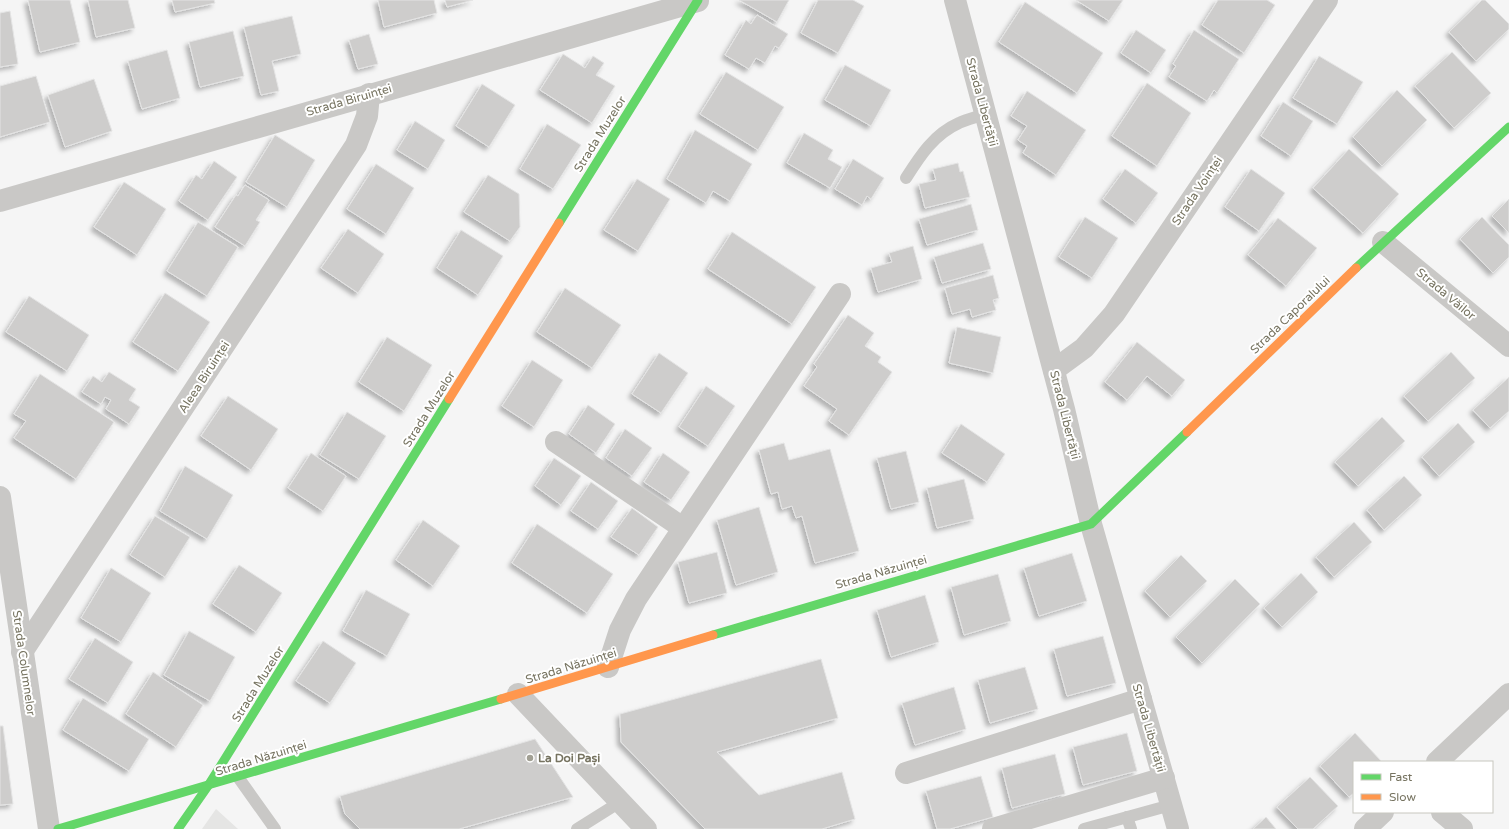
<svg xmlns="http://www.w3.org/2000/svg" width="1509" height="829" viewBox="0 0 1509 829" font-family="'Varela Round',sans-serif">
<style>
.built{fill:#e5e5e4}
.building{fill:#cecdcc;stroke:#e4e4e4;filter:url(#shadow)}
.lines{fill:none;stroke-linecap:round;stroke-linejoin:round}
.lane{stroke:#c9c8c6;stroke-width:12}
.street{stroke:#c9c8c6;stroke-width:22}
.fast{stroke:#63d668;stroke-width:9}
.slow{stroke:#ff974d;stroke-width:9}
.poi-dot{fill:#a2a094;stroke:#fff;stroke-width:1.5}
.labels{text-anchor:middle;stroke-width:4;stroke-linejoin:round;paint-order:stroke}
.street-label{font-size:12px;fill:#767360;stroke:#fff}
.poi-label{font-size:12px;font-weight:bold;fill:#767360;stroke:#fff;text-anchor:start}
</style>
<defs>
<filter id="shadow"><feDropShadow dx="-3.5" dy="3.5" stdDeviation="2" flood-color="#0004"/></filter>
</defs>
<rect width="100%" height="100%" fill="#f5f5f5"/>
<path class="built" d="M216 809 238 829H202Z"/>
<g class="building">
<path d="M28 0H70L80 42 40 52Z"/>
<path d="M88 0H128L135 28 96 37Z"/>
<path d="M172 0H214L215 3 175 12Z"/>
<path d="M378 0H434L437 13 384 27Z"/>
<path d="M445 0H473L447 7Z"/>
<path d="M739 0H789L777 22Z"/>
<path d="M818 0H853L864 6 838 53 801 33Z"/>
<path d="M1076 0H1123L1109 21Z"/>
<path d="M1218 0H1267L1275 5 1244 53 1202 25Z"/>
<path d="M1482 0H1485L1509 24V29L1476 61 1449 32Z"/>
<path d="M1025 2 1103 53 1077 93 999 42Z"/>
<path d="M10 11 18 64 0 67V13Z"/>
<path d="M757 15 788 34 779 48 775 46 765 63 756 58 749 69 725 55 746 20 751 24Z"/>
<path d="M292 16 301 54 272 61 279 91 261 95 244 27Z"/>
<path d="M1136 30 1166 50 1151 73 1121 53Z"/>
<path d="M1194 30 1239 59 1217 93 1214 90 1207 101 1169 77 1176 66 1173 64Z"/>
<path d="M233 31 244 76 200 87 189 42Z"/>
<path d="M369 34 378 64 358 69 349 40Z"/>
<path d="M167 50 180 98 142 109 128 61Z"/>
<path d="M1452 52 1491 93 1454 128 1415 86Z"/>
<path d="M563 54 585 68 593 56 604 63 596 75 615 86 592 123 540 90Z"/>
<path d="M1319 56 1363 82 1337 124 1293 98Z"/>
<path d="M845 65 891 90 871 126 825 100Z"/>
<path d="M726 72 784 107 758 150 700 114Z"/>
<path d="M36 76 50 122 0 137V86Z"/>
<path d="M94 79 112 131 65 147 48 95Z"/>
<path d="M1147 83 1191 113 1157 166 1112 136Z"/>
<path d="M482 84 515 105 489 147 456 126Z"/>
<path d="M1397 90 1427 120 1382 166 1353 137Z"/>
<path d="M1027 91 1086 130 1056 175 1023 153 1027 146 1018 140 1027 126 1011 116Z"/>
<path d="M1283 102 1313 121 1291 156 1261 136Z"/>
<path d="M415 121 445 140 428 169 397 150Z"/>
<path d="M547 124 581 145 553 189 520 169Z"/>
<path d="M695 130 752 164 730 201 713 191 706 203 667 179Z"/>
<path d="M804 133 833 150 828 159 842 167 830 188 787 163Z"/>
<path d="M275 135 315 160 287 207 246 182Z"/>
<path d="M1349 149 1399 194 1363 233 1313 188Z"/>
<path d="M853 159 884 178 871 199 867 196 862 205 835 189Z"/>
<path d="M214 161 237 177 208 220 179 201 196 175 202 179Z"/>
<path d="M958 163 960 172 963 171 970 197 925 208 919 184 936 180 933 169Z"/>
<path d="M376 164 414 188 386 234 347 209Z"/>
<path d="M1125 169 1158 193 1136 223 1103 199Z"/>
<path d="M1251 169 1285 193 1259 231 1225 207Z"/>
<path d="M488 175 519 194 520 227 510 241 464 212Z"/>
<path d="M637 179 670 199 638 251 604 230Z"/>
<path d="M124 182 166 209 137 255 94 227Z"/>
<path d="M245 185 269 200 256 220 260 222 245 246 215 227 236 195 238 196Z"/>
<path d="M1509 199V233L1492 216Z"/>
<path d="M971 204 978 230 927 245 919 219Z"/>
<path d="M1085 217 1118 238 1092 278 1059 257Z"/>
<path d="M1482 217 1509 245V257L1493 273 1460 239Z"/>
<path d="M1278 218 1317 248 1286 286 1248 255Z"/>
<path d="M198 222 238 247 207 296 167 271Z"/>
<path d="M348 229 384 254 358 293 321 268Z"/>
<path d="M461 230 503 256 478 295 437 268Z"/>
<path d="M732 232 816 287 792 324 708 269Z"/>
<path d="M983 243 991 269 942 283 934 257Z"/>
<path d="M913 246 922 279 878 292 871 268 892 262 889 253Z"/>
<path d="M993 275 999 298 993 300 996 310 972 317 970 309 952 314 945 288Z"/>
<path d="M565 288 621 325 592 368 537 332Z"/>
<path d="M165 293 210 322 178 371 133 342Z"/>
<path d="M29 296 89 335 67 371 6 332Z"/>
<path d="M848 315 874 333 865 346 881 357 878 362 892 372 849 435 829 421 837 409 804 386 817 367 814 364Z"/>
<path d="M957 327 1001 337 993 373 949 363Z"/>
<path d="M387 337 432 365 404 411 359 382Z"/>
<path d="M1137 342 1185 380 1172 396 1147 376 1127 400 1105 382Z"/>
<path d="M1451 352 1475 378 1428 421 1404 396Z"/>
<path d="M659 353 688 373 661 413 632 394Z"/>
<path d="M532 360 563 380 534 427 502 406Z"/>
<path d="M109 372 136 389 129 400 140 407 129 424 106 409 111 400 105 397 101 404 82 392 93 376 102 382Z"/>
<path d="M40 374 114 422 76 479 14 438 26 421 14 414Z"/>
<path d="M1509 377V411L1490 428 1473 410Z"/>
<path d="M706 386 735 406 708 446 679 427Z"/>
<path d="M228 396 278 429 251 470 201 436Z"/>
<path d="M588 405 615 424 596 453 569 434Z"/>
<path d="M347 412 386 436 359 479 320 455Z"/>
<path d="M1382 417 1405 441 1358 486 1335 462Z"/>
<path d="M1458 423 1475 442 1439 476 1422 457Z"/>
<path d="M961 424 1005 454 987 482 942 453Z"/>
<path d="M625 429 652 448 632 476 606 458Z"/>
<path d="M784 443 789 460 830 449 859 551 815 563 802 516 796 518 792 506 782 509 778 492 771 494 759 450Z"/>
<path d="M906 451 919 502 891 509 877 458Z"/>
<path d="M311 453 346 476 323 511 288 488Z"/>
<path d="M663 453 690 472 671 500 644 482Z"/>
<path d="M554 458 581 476 561 505 535 486Z"/>
<path d="M185 466 233 495 207 539 160 511Z"/>
<path d="M1404 476 1422 495 1384 530 1367 510Z"/>
<path d="M964 479 974 519 937 528 927 488Z"/>
<path d="M591 482 618 501 598 529 571 511Z"/>
<path d="M759 507 778 572 736 585 717 520Z"/>
<path d="M632 508 658 527 639 555 611 537Z"/>
<path d="M155 516 190 537 165 577 130 555Z"/>
<path d="M423 520 460 546 433 586 396 560Z"/>
<path d="M1354 522 1372 542 1334 577 1316 557Z"/>
<path d="M537 524 613 574 587 613 512 563Z"/>
<path d="M717 552 727 593 689 603 678 562Z"/>
<path d="M1072 553 1087 601 1039 616 1024 568Z"/>
<path d="M1181 555 1207 581 1170 617 1145 591Z"/>
<path d="M239 565 282 593 256 632 213 604Z"/>
<path d="M111 568 151 593 121 642 81 618Z"/>
<path d="M1301 573 1318 592 1282 627 1264 608Z"/>
<path d="M998 574 1011 621 964 635 951 587Z"/>
<path d="M1235 579 1260 604 1202 663 1176 637Z"/>
<path d="M366 590 410 614 387 656 343 631Z"/>
<path d="M925 595 939 642 891 657 877 610Z"/>
<path d="M189 631 235 657 210 701 164 675Z"/>
<path d="M1103 636 1116 683 1067 696 1054 649Z"/>
<path d="M95 638 133 662 108 703 69 679Z"/>
<path d="M323 641 356 663 330 703 296 681Z"/>
<path d="M821 659 838 718 717 752 759 795 842 772 855 819 822 829H705L621 742 620 714Z"/>
<path d="M1025 667 1038 709 990 723 978 680Z"/>
<path d="M153 672 203 705 176 747 126 714Z"/>
<path d="M954 687 966 729 915 745 902 703Z"/>
<path d="M83 698 149 739 129 771 63 730Z"/>
<path d="M0 726H3L13 804 0 805Z"/>
<path d="M1127 733 1137 771 1083 785 1073 747Z"/>
<path d="M1355 733 1382 762H1354V793L1349 797 1320 766Z"/>
<path d="M535 739 573 797 459 829H360L345 814 340 796Z"/>
<path d="M1055 754 1065 794 1012 808 1002 768Z"/>
<path d="M981 776 993 817 950 829H937L926 791Z"/>
<path d="M1310 777 1338 806 1313 829H1298L1277 807Z"/>
<path d="M1266 817 1276 829H1253Z"/>
</g>
<g class="lines">
<g class="lane">
<path d="M906 178C920 156 934 134 959 123 967 119 977 117 985 114"/>
<path d="M238 777 275 829"/>
<path d="M1127 817 1131 829"/>
<path d="M577 829 620 802"/>
<path d="M1084 829 1171 805"/>
</g>
<g class="street">
<path d="M955 0 1064 409 1091 524 1178 829"/>
<path d="M0 201 698 1"/>
<path d="M1383 242 1509 346"/>
<path d="M1054 370 1084 348 1114 314 1327 0"/>
<path d="M556 442 683 528"/>
<path d="M0 497 49 829"/>
<path d="M22 652 356 145 367 116 369 94"/>
<path d="M608 667 620 630 636 599 840 294"/>
<path d="M518 694 646 829"/>
<path d="M1437 762 1509 694"/>
<path d="M906 773 1141 699"/>
<path d="M1442 812 1462 829"/>
<path d="M993 829 1164 778"/>
<path d="M1365 829 1383 812"/>
</g>
<g class="fast">
<path d="M559 223 698 0"/>
<path d="M1356 268 1509 127"/>
<path d="M713 635 1091 524 1187 432"/>
<path d="M58 829 501 699"/>
<path d="M178 829 208 786 449 399"/>
</g>
<g class="slow">
<path d="M449 399 559 223"/>
<path d="M1187 432 1356 268"/>
<path d="M501 699 713 635"/>
</g>
</g>
<circle class="poi-dot" cx="530" cy="758" r="4"/>
<g class="labels">
<g class="street-label">
<text transform="translate(349 100) rotate(-16)" y="4">Strada Biruinței</text>
<text transform="translate(982 102) rotate(75)" y="4">Strada Libertății</text>
<text transform="translate(600 134) rotate(-58)" y="4">Strada Muzelor</text>
<text transform="translate(1197 191) rotate(-56)" y="4">Strada Voinței</text>
<text transform="translate(1446 294) rotate(40)" y="4">Strada Văilor</text>
<text transform="translate(1290 315) rotate(-44)" y="4">Strada Caporalului</text>
<text transform="translate(204 377) rotate(-57)" y="4">Aleea Biruinței</text>
<text transform="translate(429 409) rotate(-58)" y="4">Strada Muzelor</text>
<text transform="translate(1065 415) rotate(76)" y="4">Strada Libertății</text>
<text transform="translate(881 572) rotate(-16)" y="4">Strada Năzuinței</text>
<text transform="translate(24 663) rotate(82)" y="4">Strada Columnelor</text>
<text transform="translate(571 666) rotate(-17)" y="4">Strada Năzuinței</text>
<text transform="translate(258 684) rotate(-58)" y="4">Strada Muzelor</text>
<text transform="translate(1149 728) rotate(74)" y="4">Strada Libertății</text>
<text transform="translate(261 758) rotate(-17)" y="4">Strada Năzuinței</text>
</g>
<g class="poi-label">
<text x="538" y="762">La Doi Pași</text>
</g>
</g>
<rect x="1353" y="761" width="140" height="52" fill="#ffffff" stroke="#c8c7bf"/>
<rect x="1361" y="774" width="20" height="6" fill="#63d668" stroke="#c8c7bf"/>
<text x="1389" y="781" font-size="12" fill="#767360">Fast</text>
<rect x="1361" y="794" width="20" height="6" fill="#ff974d" stroke="#c8c7bf"/>
<text x="1389" y="801" font-size="12" fill="#767360">Slow</text>
</svg>
